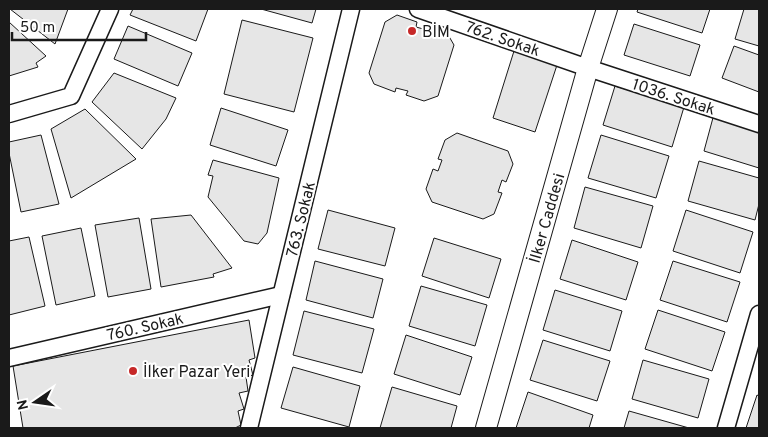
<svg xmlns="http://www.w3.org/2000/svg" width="768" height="437" viewBox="0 0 768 437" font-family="Overpass,sans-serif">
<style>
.building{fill:#e6e6e6;stroke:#1a1a1a}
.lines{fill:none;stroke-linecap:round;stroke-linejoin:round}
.minor-casing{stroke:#1a1a1a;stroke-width:19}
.tertiary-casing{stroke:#1a1a1a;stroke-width:22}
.minor{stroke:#fff;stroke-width:16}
.tertiary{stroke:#fff;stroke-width:20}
.poi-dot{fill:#c62828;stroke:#fff;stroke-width:2}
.labels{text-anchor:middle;stroke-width:4;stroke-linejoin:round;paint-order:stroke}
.poi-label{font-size:16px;fill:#1a1a1a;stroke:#fff;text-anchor:start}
.street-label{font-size:16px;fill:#1a1a1a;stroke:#fff}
</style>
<rect width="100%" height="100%" fill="#fff"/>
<g class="building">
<path d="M10 9H68L55 44Z"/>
<path d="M133 9H208L196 41 130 15Z"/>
<path d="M261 9H316L312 23Z"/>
<path d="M638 9H710L702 33 637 12Z"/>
<path d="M744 9H759V46L735 39Z"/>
<path d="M397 15 417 22 416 27 427 30 428 27 447 33 454 45 438 96 424 101 406 95 408 91 396 88 395 92 374 84 369 73 385 22Z"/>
<path d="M242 20 313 38 294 112 224 94Z"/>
<path d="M9 22 46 56 36 63 38 67 9 76Z"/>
<path d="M634 24 700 45 690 76 624 55Z"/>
<path d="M128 26 192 53 178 86 114 59Z"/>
<path d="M734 46 759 55V92L722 78Z"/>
<path d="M514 51 557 65 535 132 493 118Z"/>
<path d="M114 73 176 98 166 119 142 149 92 102Z"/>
<path d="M615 86 684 107 672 147 603 125Z"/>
<path d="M221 108 288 130 276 166 210 145Z"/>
<path d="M85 109 136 159 71 198 51 129Z"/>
<path d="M714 114 759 128V168L704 151Z"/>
<path d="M457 133 508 151 513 164 506 182 502 180 498 192 502 193 494 214 483 219 432 202 426 189 433 169 438 171 442 160 438 159 445 140Z"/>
<path d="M41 135 59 204 21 212 9 153V142Z"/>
<path d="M601 135 669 156 656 198 588 178Z"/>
<path d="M213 160 279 178 267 233 258 244 244 241 208 197 213 176 208 175Z"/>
<path d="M699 161 759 178V204L755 220 688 201Z"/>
<path d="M585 187 653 206 641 248 574 228Z"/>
<path d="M328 210 395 228 385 266 318 249Z"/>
<path d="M686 210 753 232 740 273 673 251Z"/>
<path d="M191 215 232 268 213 274 214 277 161 287 151 219Z"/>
<path d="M139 218 151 289 108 297 95 225Z"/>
<path d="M81 228 95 296 56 305 42 236Z"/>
<path d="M29 237 45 306 9 315V241Z"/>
<path d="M434 238 501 259 489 298 422 276Z"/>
<path d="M572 240 638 262 626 300 560 279Z"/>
<path d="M315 261 383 279 373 318 306 300Z"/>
<path d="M673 261 740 282 727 322 660 300Z"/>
<path d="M421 286 487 305 475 346 409 326Z"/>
<path d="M555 290 622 311 610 351 543 330Z"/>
<path d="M658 310 725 332 712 371 645 349Z"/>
<path d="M304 311 374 329 362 373 293 355Z"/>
<path d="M249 320 255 358 249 360 253 375 246 377 248 391 239 393 244 409 238 411 241 425 235 428H23L13 366Z"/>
<path d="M406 335 472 357 460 395 394 374Z"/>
<path d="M543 340 610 361 597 401 530 380Z"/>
<path d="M643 360 709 379 698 418 632 399Z"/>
<path d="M293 367 360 386 349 427 281 408Z"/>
<path d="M392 387 457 406 451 428H380Z"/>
<path d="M528 392 593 415 589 428H516Z"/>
<path d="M757 395 759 396V428H746Z"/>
<path d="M629 411 689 428H624Z"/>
</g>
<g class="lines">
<g class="minor-casing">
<g id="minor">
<path d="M418 9 588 68 759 124"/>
<path d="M9 114 71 96 110 9"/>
<path d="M9 358 281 295"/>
<path d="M249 428 351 9"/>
<path d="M726 428 759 314"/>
</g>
</g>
<g class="tertiary-casing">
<path id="tertiary" d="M486 428 588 68 607 9"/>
</g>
<use href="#minor" class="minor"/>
<use href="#tertiary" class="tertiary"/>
</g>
<g class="poi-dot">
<circle cx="412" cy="31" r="5"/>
<circle cx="133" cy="371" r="5"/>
</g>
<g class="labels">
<g class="poi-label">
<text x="422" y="37">BİM</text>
<text x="143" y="377">İlker Pazar Yeri</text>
</g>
<g class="street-label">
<text transform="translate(503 38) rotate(19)" y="6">762. Sokak</text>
<text transform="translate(674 96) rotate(18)" y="6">1036. Sokak</text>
<text transform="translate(546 218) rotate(-74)" y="6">İlker Caddesi</text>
<text transform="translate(300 219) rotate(-76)" y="6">763. Sokak</text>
<text transform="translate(145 326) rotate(-13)" y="6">760. Sokak</text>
</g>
</g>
<rect width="768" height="437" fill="none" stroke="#1a1a1a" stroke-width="20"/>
<g transform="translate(35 402) rotate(257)" stroke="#ffffff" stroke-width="4" paint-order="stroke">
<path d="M0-4L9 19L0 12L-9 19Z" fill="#1a1a1a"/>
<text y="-8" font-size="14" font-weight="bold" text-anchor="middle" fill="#1a1a1a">N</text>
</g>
<path d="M12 32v8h134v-8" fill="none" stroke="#1a1a1a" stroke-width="2.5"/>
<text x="20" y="32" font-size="15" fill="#1a1a1a" stroke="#ffffff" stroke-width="4" paint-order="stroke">50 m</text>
</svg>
